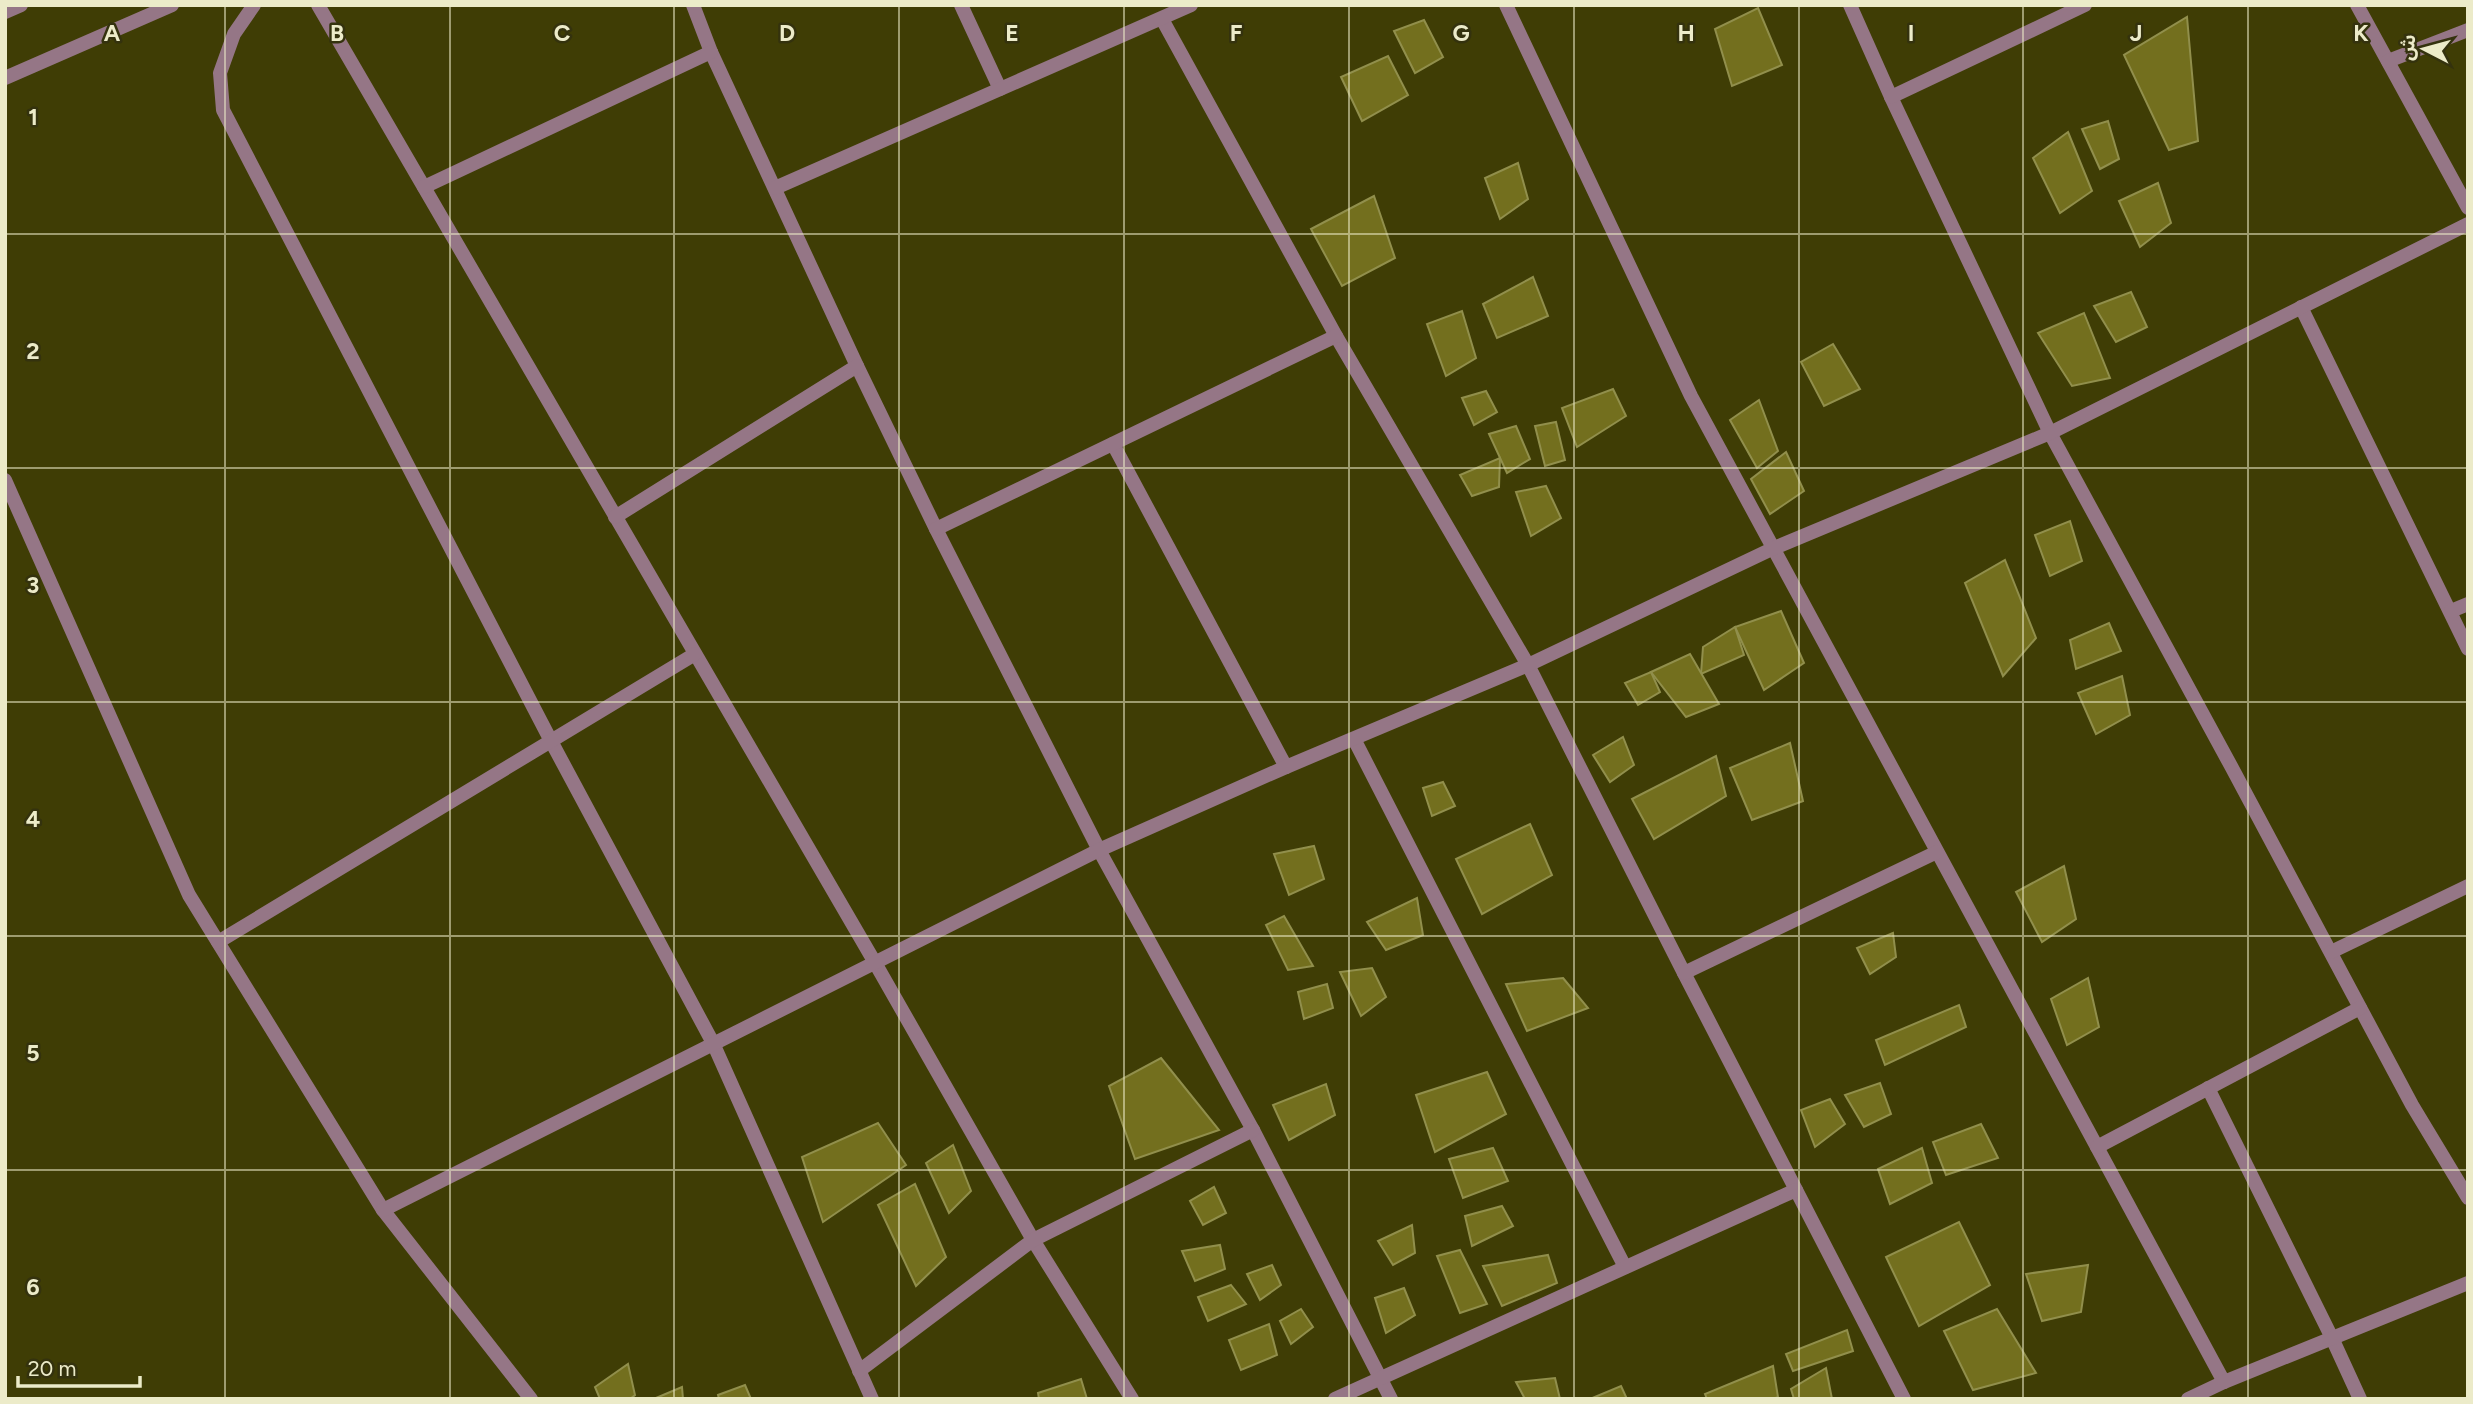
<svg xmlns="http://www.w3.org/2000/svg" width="2473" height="1404" viewBox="0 0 2473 1404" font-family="Figtree,'Noto Sans Arabic',sans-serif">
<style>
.building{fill:#736f1e;stroke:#918f4c;stroke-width:2}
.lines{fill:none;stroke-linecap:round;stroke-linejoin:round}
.minor{stroke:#957686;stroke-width:14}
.tertiary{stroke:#957686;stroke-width:14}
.grid{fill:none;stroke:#ecebc9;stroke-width:2;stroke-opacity:0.55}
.grid-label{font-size:23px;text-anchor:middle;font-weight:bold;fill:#ecebc9;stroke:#34320e;stroke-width:5;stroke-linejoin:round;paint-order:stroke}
</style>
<rect width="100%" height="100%" fill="#3f3d05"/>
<g class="building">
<path d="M1758 8 1782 65 1732 86 1715 29Z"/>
<path d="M2187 17 2198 141 2169 150 2124 55Z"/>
<path d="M1424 20 1443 57 1415 73 1394 31Z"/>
<path d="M1388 56 1408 95 1362 121 1341 77Z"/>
<path d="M2108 121 2119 159 2100 169 2082 129Z"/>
<path d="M2068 132 2092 191 2060 213 2033 158Z"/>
<path d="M1518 163 1528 199 1500 219 1485 178Z"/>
<path d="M2158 183 2171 223 2140 247 2119 201Z"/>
<path d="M1374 196 1395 258 1342 286 1311 229Z"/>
<path d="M1533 277 1548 316 1497 338 1483 304Z"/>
<path d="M2131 292 2147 327 2116 342 2094 306Z"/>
<path d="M1462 311 1476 358 1446 376 1427 324Z"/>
<path d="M2084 313 2110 378 2072 386 2038 333Z"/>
<path d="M1833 344 1860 389 1824 406 1801 362Z"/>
<path d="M1613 389 1626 416 1577 447 1562 408Z"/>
<path d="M1486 391 1497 412 1474 425 1462 398Z"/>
<path d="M1759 400 1778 451 1757 468 1730 420Z"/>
<path d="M1556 422 1565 460 1545 466 1535 426Z"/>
<path d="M1516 426 1530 459 1507 473 1489 434Z"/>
<path d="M1786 452 1804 491 1770 514 1751 479Z"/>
<path d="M1500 458 1499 487 1472 496 1460 475Z"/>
<path d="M1546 486 1561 518 1531 536 1516 492Z"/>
<path d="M2070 521 2082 561 2050 576 2035 535Z"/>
<path d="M2005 560 2036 638 2003 676 1965 583Z"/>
<path d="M1781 611 1804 663 1764 690 1735 627Z"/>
<path d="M2109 623 2121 651 2076 669 2070 640Z"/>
<path d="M1735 627 1744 655 1701 674 1703 647Z"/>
<path d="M1690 654 1719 704 1686 717 1651 672Z"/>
<path d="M1651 672 1660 692 1638 705 1625 683Z"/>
<path d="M2122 676 2130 715 2096 734 2078 693Z"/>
<path d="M1623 737 1634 765 1610 782 1593 755Z"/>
<path d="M1790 743 1803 801 1752 820 1730 768Z"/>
<path d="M1716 756 1726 796 1654 839 1632 799Z"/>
<path d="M1443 782 1455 806 1432 816 1423 788Z"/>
<path d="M1530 824 1552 875 1482 914 1456 859Z"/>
<path d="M1314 846 1324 879 1289 895 1274 854Z"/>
<path d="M2064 866 2076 919 2042 942 2016 892Z"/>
<path d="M1417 898 1423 935 1386 950 1367 922Z"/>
<path d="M1284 916 1313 966 1288 970 1266 925Z"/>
<path d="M1893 933 1896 957 1870 974 1857 948Z"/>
<path d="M1372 968 1386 997 1361 1016 1340 972Z"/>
<path d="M1563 978 1588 1008 1527 1031 1506 984Z"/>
<path d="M2088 978 2099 1027 2067 1045 2051 999Z"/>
<path d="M1327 984 1333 1008 1304 1019 1298 992Z"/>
<path d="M1959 1005 1966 1027 1885 1065 1876 1040Z"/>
<path d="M1161 1058 1219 1130 1135 1159 1109 1086Z"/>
<path d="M1487 1072 1506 1114 1435 1152 1416 1095Z"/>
<path d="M1880 1083 1891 1114 1864 1127 1845 1095Z"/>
<path d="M1326 1084 1335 1115 1289 1140 1273 1105Z"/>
<path d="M1830 1099 1845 1124 1815 1147 1801 1110Z"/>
<path d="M878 1123 906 1165 823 1222 802 1157Z"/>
<path d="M1981 1124 1998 1158 1946 1175 1933 1142Z"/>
<path d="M953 1145 971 1191 949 1213 926 1163Z"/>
<path d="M1493 1148 1508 1181 1463 1198 1449 1159Z"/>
<path d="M1922 1148 1932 1183 1890 1204 1878 1169Z"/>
<path d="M915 1184 946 1257 916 1286 878 1205Z"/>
<path d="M1214 1187 1226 1213 1203 1225 1190 1201Z"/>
<path d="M1502 1206 1513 1226 1472 1246 1465 1216Z"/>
<path d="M1959 1222 1990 1285 1919 1326 1886 1257Z"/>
<path d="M1412 1225 1415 1253 1393 1265 1378 1241Z"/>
<path d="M1220 1245 1225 1269 1195 1281 1182 1251Z"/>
<path d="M1460 1250 1487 1304 1460 1313 1437 1256Z"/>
<path d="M1548 1255 1557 1283 1502 1306 1483 1266Z"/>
<path d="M1272 1265 1281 1285 1260 1300 1247 1274Z"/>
<path d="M2088 1265 2081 1312 2042 1321 2026 1274Z"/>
<path d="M1231 1285 1246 1304 1208 1321 1198 1297Z"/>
<path d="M1404 1288 1415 1315 1386 1333 1375 1298Z"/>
<path d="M1301 1309 1313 1327 1291 1344 1280 1321Z"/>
<path d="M1997 1309 2036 1373 1973 1390 1944 1331Z"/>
<path d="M1269 1324 1277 1355 1241 1370 1229 1340Z"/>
<path d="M1847 1330 1853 1351 1793 1371 1786 1354Z"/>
<path d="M628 1364 635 1395 630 1399H600L595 1387Z"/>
<path d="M1773 1366 1778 1397 1773 1399H1707L1705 1394Z"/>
<path d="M1826 1368 1832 1399H1794L1791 1389Z"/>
<path d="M1555 1378 1560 1399H1525L1516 1382Z"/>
<path d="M1081 1379 1087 1399H1039L1038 1393Z"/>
<path d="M745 1385 751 1399H719L718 1395Z"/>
<path d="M1621 1386 1627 1399H1590Z"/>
<path d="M682 1387 683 1399H656V1398Z"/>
</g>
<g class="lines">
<g class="minor">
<path d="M254 5 234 34 220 73 223 110 551 741 713 1043 872 1399"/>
<path d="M318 5 874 961 1033 1240 1132 1399"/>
<path d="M693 5 711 52 857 366 936 529 1099 850 1253 1130 1391 1399"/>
<path d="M961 5 1000 89"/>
<path d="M1506 5 1691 396 2224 1382"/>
<path d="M1850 5 1891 97 2050 433 2231 766 2412 1105 2468 1198"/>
<path d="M2357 5 2468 208"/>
<path d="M1162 19 1336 336 1528 665 1684 973 1904 1399"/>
<path d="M2388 61 2468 30"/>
<path d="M1891 97 2085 5"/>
<path d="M424 187 711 52"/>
<path d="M775 188 1191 5"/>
<path d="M2301 307 2468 649"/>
<path d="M1113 444 1286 767"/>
<path d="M5 480 189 895 383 1210 531 1399"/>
<path d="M615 517 857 366"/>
<path d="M936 529 1336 336"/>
<path d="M2451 611 2468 604"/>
<path d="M1354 739 1625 1267"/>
<path d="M218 942 695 654"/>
<path d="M2331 952 2468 886"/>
<path d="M1684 973 1937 852"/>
<path d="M2208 1088 2332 1338 2360 1399"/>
<path d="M2097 1147 2360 1008"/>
<path d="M383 1210 1099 850 1286 767 1528 665 1774 548 2050 433 2468 224"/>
<path d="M859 1371 1033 1240 1253 1130"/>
<path d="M1335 1399 1796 1190"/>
<path d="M2188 1399 2224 1382 2468 1283"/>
</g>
<g class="tertiary">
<path d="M5 12 21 5"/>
<path d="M5 78 172 5"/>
</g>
</g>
<path class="grid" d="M225 5V1399M450 5V1399M674 5V1399M899 5V1399M1124 5V1399M1349 5V1399M1574 5V1399M1799 5V1399M2023 5V1399M2248 5V1399M5 234H2468M5 468H2468M5 702H2468M5 936H2468M5 1170H2468"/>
<g class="grid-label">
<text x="112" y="41">A</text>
<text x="337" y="41">B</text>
<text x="562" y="41">C</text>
<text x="787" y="41">D</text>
<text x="1012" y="41">E</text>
<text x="1236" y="41">F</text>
<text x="1461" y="41">G</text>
<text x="1686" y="41">H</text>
<text x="1911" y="41">I</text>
<text x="2136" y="41">J</text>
<text x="2361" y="41">K</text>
<text x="33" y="125">1</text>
<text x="33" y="359">2</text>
<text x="33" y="593">3</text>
<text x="33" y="827">4</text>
<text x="33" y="1061">5</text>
<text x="33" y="1295">6</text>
</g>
<rect width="2473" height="1404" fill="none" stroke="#ecebc9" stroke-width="14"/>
<g transform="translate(2424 49) rotate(276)" stroke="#34320e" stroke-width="5" paint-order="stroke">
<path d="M0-5L12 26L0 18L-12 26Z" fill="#ecebc9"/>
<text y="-10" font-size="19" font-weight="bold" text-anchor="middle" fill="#ecebc9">ش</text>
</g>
<path d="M18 1376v10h122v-10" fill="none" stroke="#ecebc9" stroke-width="3.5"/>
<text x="28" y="1376" font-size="21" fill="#ecebc9" stroke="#34320e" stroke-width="5" paint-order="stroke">20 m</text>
</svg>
